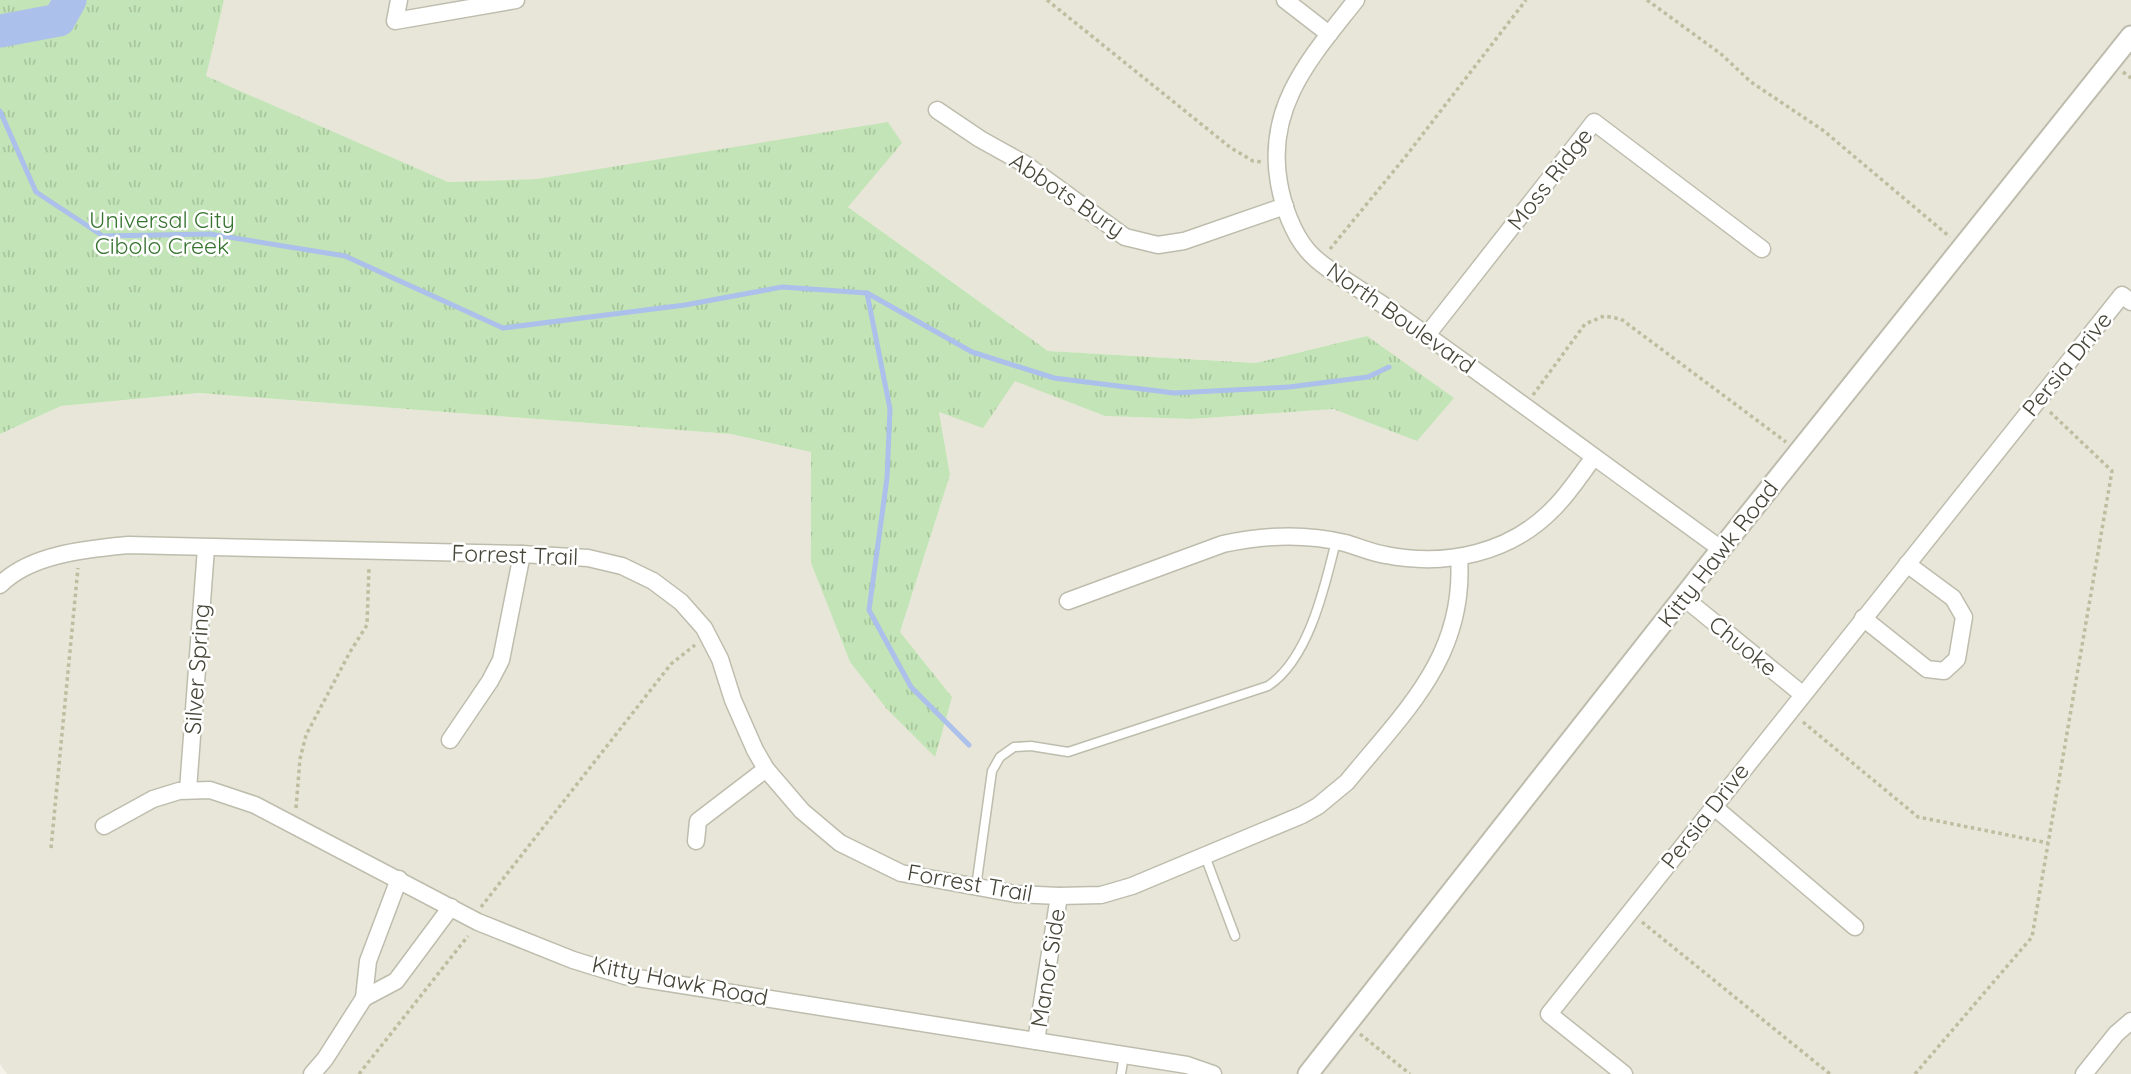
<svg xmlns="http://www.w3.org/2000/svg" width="2131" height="1074" viewBox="0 0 2131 1074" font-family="Quicksand,sans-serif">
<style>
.residential{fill:#e7e6d8}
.grass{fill:url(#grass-tufts)}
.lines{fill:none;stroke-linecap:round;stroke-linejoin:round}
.stream{stroke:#abc0ea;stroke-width:5}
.river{stroke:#abc0ea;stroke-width:33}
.service-casing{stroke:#bebdad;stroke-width:11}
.minor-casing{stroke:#bebdad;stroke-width:19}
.tertiary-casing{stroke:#bebdad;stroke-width:23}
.path{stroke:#bfbc9f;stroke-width:3.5;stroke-dasharray:3.5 3.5;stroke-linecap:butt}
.service{stroke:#fff;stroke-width:8}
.minor{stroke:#fff;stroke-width:16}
.tertiary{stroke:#fff;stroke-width:19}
.labels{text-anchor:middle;stroke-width:5;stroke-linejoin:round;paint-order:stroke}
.street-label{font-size:23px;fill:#464538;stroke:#fff}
.park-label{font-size:23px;fill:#377430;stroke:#fff}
</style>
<defs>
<pattern id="grass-tufts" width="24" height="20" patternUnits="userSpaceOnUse" patternTransform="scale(1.75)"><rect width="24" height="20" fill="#c3e4b6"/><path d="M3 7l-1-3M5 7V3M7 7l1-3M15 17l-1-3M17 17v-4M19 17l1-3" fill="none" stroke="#a9c59d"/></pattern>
</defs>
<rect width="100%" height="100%" fill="#f3f3e9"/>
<path class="residential" d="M224 0H2131V1074H7L0 1064V434L61 406 199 393 731 434 812 452 811 563 850 662 886 708 952 697 900 632 950 475 939 412 1015 380 1105 416 1191 419 1333 409 1417 441 1367 336 1256 363 1048 351 847 206 902 143 537 179 448 182 205 76Z"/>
<path class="grass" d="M0 0H224L206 76 448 182 537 179 888 122 902 143 848 207 1048 351 1256 363 1367 336 1454 398 1417 441 1333 409 1191 419 1105 416 1015 381 983 428 939 412 950 475 900 632 952 697 935 757 886 708 850 662 811 563V452L731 434 199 393 61 406 0 434Z"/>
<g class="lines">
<g class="stream">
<path d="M0 111 36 192 103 236 210 234 345 256 503 328 685 305 782 287 867 293 972 352 1054 378 1174 393 1289 387 1368 377 1389 367"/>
<path d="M867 293 890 409 887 478 869 610 911 687 969 745"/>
</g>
<path class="river" d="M0 31 59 20 70 0"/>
<g class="service-casing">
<g id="service">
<path d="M1205 856 1235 936"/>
<path d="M976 887 992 771 1000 757 1014 747 1031 746 1068 752 1268 686C1309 659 1325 586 1336 541"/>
<path d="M1121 1074 1124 1055"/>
</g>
</g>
<g class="minor-casing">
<g id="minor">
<path d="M399 0 395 21 516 0"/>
<path d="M1285 0 1329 34"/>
<path d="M1356 0C1312 56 1265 106 1279 183 1283 206 1293 234 1308 251 1319 264 1336 274 1350 283 1377 301 1404 318 1429 337 1527 407 1624 479 1721 549"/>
<path d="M937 110 980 139 1025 164 1125 237 1158 245 1184 241 1285 206"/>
<path d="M1427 335 1594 122 1762 249"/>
<path d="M0 585C30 554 87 549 128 545L522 554 588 558 622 566 653 581 681 602 704 628 720 659 733 700 755 750 766 769 802 811 840 843 901 873 1016 894 1059 896 1101 895 1132 886 1302 815 1318 806 1347 782C1405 711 1466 656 1459 557"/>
<path d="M1683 597 1802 694"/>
<path d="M1068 601 1223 544C1264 535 1304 533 1345 543 1359 547 1372 553 1386 555 1447 567 1511 553 1554 508 1569 493 1581 474 1594 457"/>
<path d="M1863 618 1927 669 1944 671 1957 659 1964 617 1953 598 1907 564"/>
<path d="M450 740 490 681 501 660 522 554"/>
<path d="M188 790 206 548"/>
<path d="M1713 806 1855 927"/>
<path d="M104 826 153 799 179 791 210 790 255 805 478 922 573 960 625 976 1187 1065 1213 1074"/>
<path d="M696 841 698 821 766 769"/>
<path d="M364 998 396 981 451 907"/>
<path d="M1036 1041 1059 896"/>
<path d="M312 1074 325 1059 364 998 368 961 399 879"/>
<path d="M1624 1074 1549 1014 2122 295 2131 302"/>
<path d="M2084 1074 2116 1034 2131 1021"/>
</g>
</g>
<g class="tertiary-casing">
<path id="tertiary" d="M1308 1074 1721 549 2131 36"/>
</g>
<g class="path">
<path d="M1047 0 1231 148 1253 161 1262 162"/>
<path d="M1647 0 1721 54 1751 82 1824 131 1950 237"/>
<path d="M2123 72 2131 78"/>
<path d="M1330 249 1406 156 1526 0"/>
<path d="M1533 395 1585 324 1604 316 1621 319 1786 442"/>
<path d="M1803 722 1918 817 2048 843"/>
<path d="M296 808 300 759 306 735 350 652 367 625 369 567"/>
<path d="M51 848 78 568"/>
<path d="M481 907 671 664 695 645"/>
<path d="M1642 922 1830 1074"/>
<path d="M1360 1034 1410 1074"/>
<path d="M359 1074 468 936"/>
<path d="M1915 1074 2032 937 2112 471 2049 411"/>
</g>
<use href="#service" class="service"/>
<use href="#minor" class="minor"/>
<use href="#tertiary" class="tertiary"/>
</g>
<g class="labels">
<g class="street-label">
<text transform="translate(1550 179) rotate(-52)" y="8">Moss Ridge</text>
<text transform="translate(1067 195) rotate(34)" y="8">Abbots Bury</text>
<text transform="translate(1401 318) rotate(35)" y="8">North Boulevard</text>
<text transform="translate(2067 364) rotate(-51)" y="8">Persia Drive</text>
<text transform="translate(1718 554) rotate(-52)" y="8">Kitty Hawk Road</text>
<text transform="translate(515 555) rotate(2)" y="8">Forrest Trail</text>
<text transform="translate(1743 646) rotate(39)" y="8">Chuoke</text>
<text transform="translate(197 669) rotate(-86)" y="8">Silver Spring</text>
<text transform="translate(1705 816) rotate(-52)" y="8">Persia Drive</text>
<text transform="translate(970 883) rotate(10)" y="8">Forrest Trail</text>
<text transform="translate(1048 968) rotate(-81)" y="8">Manor Side</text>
<text transform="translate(680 981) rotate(11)" y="8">Kitty Hawk Road</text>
</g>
<g class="park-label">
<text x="162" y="228">Universal City<tspan x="162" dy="26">Cibolo Creek</tspan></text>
</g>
</g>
</svg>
